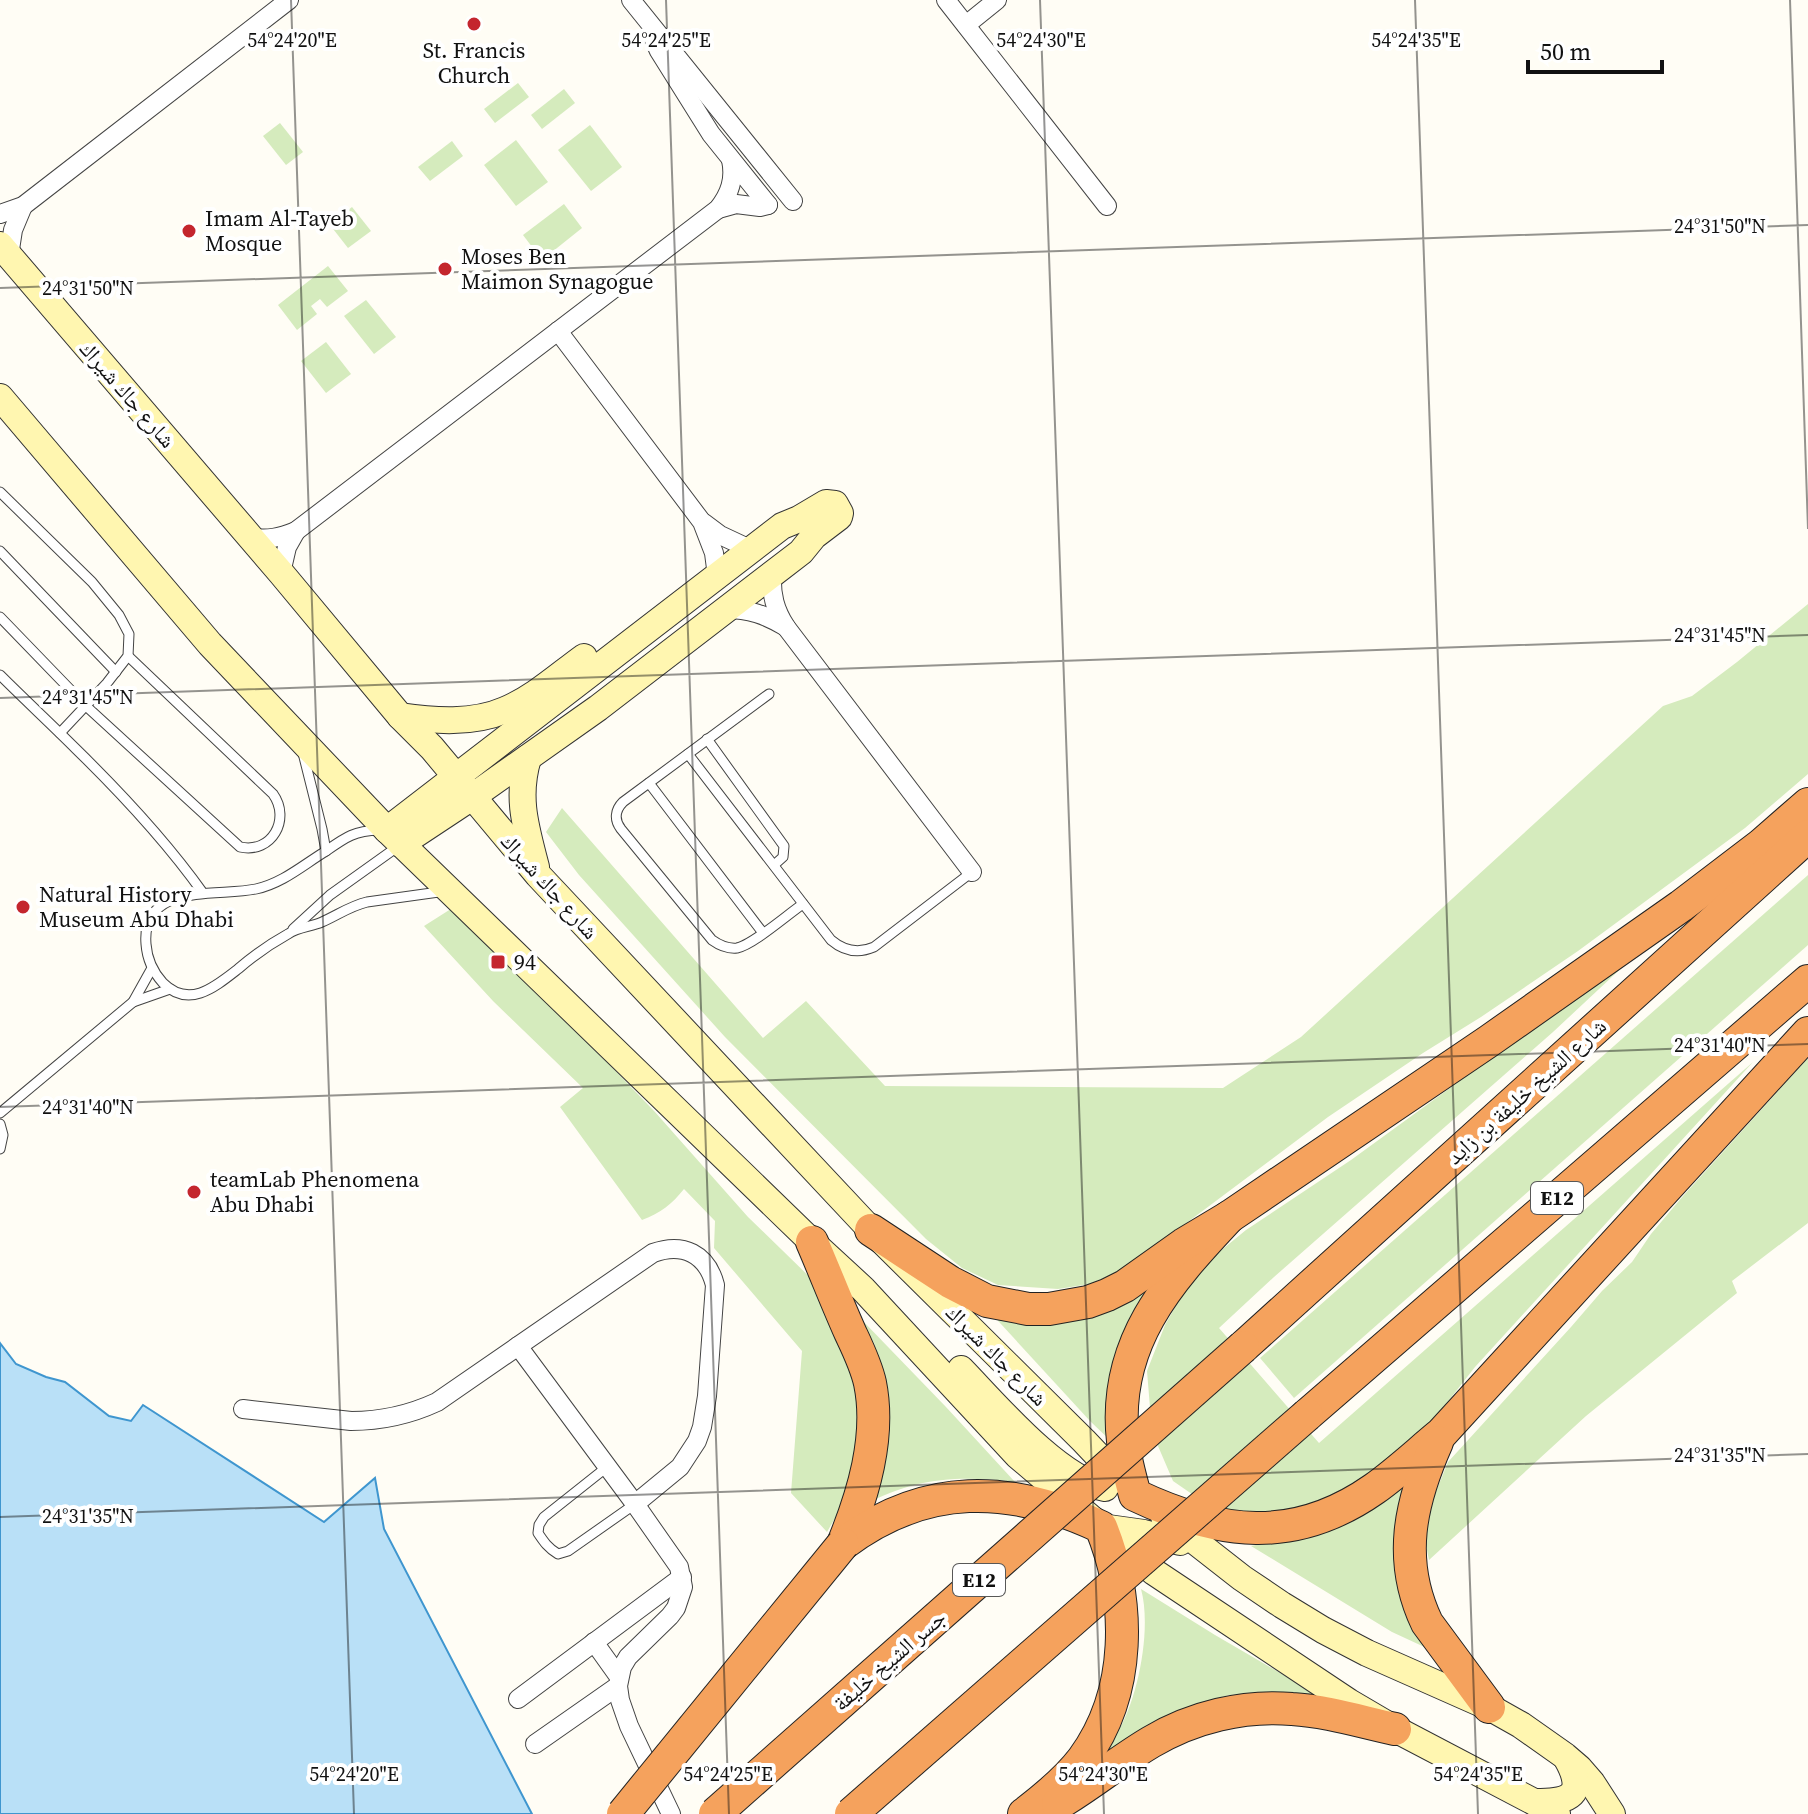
<svg xmlns="http://www.w3.org/2000/svg" width="1808" height="1814" viewBox="0 0 1808 1814" font-family="'Source Serif 4','Noto Naskh Arabic',serif">
<style>
.green{fill:#d5ebbd}
.water{fill:#b9e0f7;stroke:#3f96cf;stroke-width:2}
.lines{fill:none;stroke-linecap:round;stroke-linejoin:round}
.lane-casing{stroke:#444;stroke-width:11}
.street-casing{stroke:#444;stroke-width:20}
.secondary-casing{stroke:#333;stroke-width:28}
.highway-casing{stroke:#222;stroke-width:34}
.lane{stroke:#fff;stroke-width:9}
.street{stroke:#fff;stroke-width:18}
.secondary{stroke:#fff6b0;stroke-width:26}
.highway{stroke:#f5a25d;stroke-width:32}
.highway-bridge-casing{stroke:#222;stroke-width:34;stroke-linecap:butt}
.highway-bridge{stroke:#f5a25d;stroke-width:32}
.ticks{fill:none;stroke:#111;stroke-width:2;stroke-opacity:0.45}
.poi-dot{fill:#c4262e;stroke:#fff;stroke-width:3}
.labels{text-anchor:middle;stroke-width:8;stroke-linejoin:round;paint-order:stroke}
.shield{fill:#fff;stroke:#585858;stroke-width:2}
.shield-label{font-size:20px;font-weight:bold;fill:#111}
.poi-label{font-size:22px;fill:#111;stroke:#fff;text-anchor:start}
.street-label{font-size:22px;fill:#111;stroke:#fff}
.ticks-label{font-size:20px;text-anchor:middle;fill:#111;stroke:#fff;stroke-width:8;stroke-linejoin:round;paint-order:stroke}
</style>
<rect width="100%" height="100%" fill="#fffdf5"/>
<g class="green">
<path d="M518 83 529 97 495 123 484 109Z"/>
<path d="M564 89 575 103 542 129 531 115Z"/>
<path d="M280 123 303 152 286 165 263 136Z"/>
<path d="M590 125 622 167 591 191 558 150Z"/>
<path d="M516 140 548 182 516 206 484 165Z"/>
<path d="M452 141 463 156 430 181 418 167Z"/>
<path d="M564 204 582 228 542 260 523 235Z"/>
<path d="M352 207 371 231 348 248 330 225Z"/>
<path d="M328 266 348 291 327 307 320 299 311 306 317 314 297 330 278 305Z"/>
<path d="M366 300 396 337 374 354 344 316Z"/>
<path d="M326 342 351 374 326 393 301 361Z"/>
<path d="M1808 604V774L1745 828 1578 951 1481 1017 1423 1053 1328 1117 1149 1251 1120 1271 1090 1284 1058 1289 998 1285 962 1268 926 1239 725 1037 579 875 546 832 562 808 763 1038 806 1001 885 1086 1223 1088 1301 1037 1663 706 1692 696 1737 662Z"/>
<path d="M1808 875V945L1294 1398 1260 1358Z"/>
<path d="M454 907 581 1035 655 1112 748 1217 819 1286 868 1417 842 1506 827 1532 791 1493 802 1351 714 1248 715 1221 684 1189C672 1204 661 1213 642 1220L560 1107 583 1088 493 1001 424 926Z"/>
<path d="M1644 947 1553 1032 1274 1277 1219 1328 1319 1443 1753 1062 1475 1367 1413 1446 1383 1471 1308 1510 1231 1521 1173 1481 1152 1432 1147 1371 1165 1325 1187 1286 1213 1257 1246 1230 1351 1160Z"/>
<path d="M1808 1058V1223L1732 1281 1737 1293 1586 1416 1429 1560 1425 1540 1428 1511 1448 1462 1571 1327 1602 1291 1632 1262 1651 1234 1683 1196Z"/>
<path d="M1159 1273 1114 1444 1090 1421 989 1311 1000 1302Z"/>
<path d="M861 1319 946 1407 1015 1482C956 1475 915 1478 862 1506L879 1364 874 1343Z"/>
<path d="M1416 1478 1406 1530 1446 1657 1392 1632 1251 1546 1313 1534 1380 1504Z"/>
<path d="M1141 1589 1215 1635 1330 1702 1297 1693H1265L1229 1695 1200 1703 1163 1720 1076 1776C1089 1763 1106 1750 1116 1735 1138 1700 1152 1629 1141 1589Z"/>
</g>
<path class="water" d="M0 1343 16 1364 46 1377 65 1382 109 1416 131 1421 143 1405 324 1522 375 1478 384 1529 532 1814H0Z"/>
<g class="lines">
<g class="lane-casing">
<g id="lane">
<path d="M0 492 92 582 119 615 129 634 128 656 107 683 60 733"/>
<path d="M0 551 116 672"/>
<path d="M0 617 86 706 240 847C272 854 291 819 273 794L128 656"/>
<path d="M0 675C25 700 51 724 76 749 122 794 166 841 203 893"/>
<path d="M769 694 623 802C615 810 614 820 621 829L712 940C719 945 727 949 737 948 753 945 788 914 803 904"/>
<path d="M707 739 784 846 783 857 774 865"/>
<path d="M303 753 322 829 326 851C303 865 283 883 256 889 218 897 141 882 146 944 147 959 153 972 163 983 189 1009 215 987 238 969 253 956 270 944 288 934 298 927 311 927 322 922 338 915 350 906 367 902L446 891"/>
<path d="M688 754 831 940C844 951 858 954 874 947L972 872"/>
<path d="M649 783 763 933"/>
<path d="M326 851C346 837 354 831 379 830"/>
<path d="M293 929 330 895 400 845"/>
<path d="M133 1002 170 989"/>
<path d="M0 1113 133 1002 152 968"/>
<path d="M0 1124 3 1135 0 1149"/>
<path d="M607 1467 544 1517 539 1525 538 1533C544 1542 548 1548 558 1554L568 1551 635 1504"/>
</g>
</g>
<g class="street-casing">
<g id="street">
<path d="M631 0 793 201"/>
<path d="M946 0 1107 206"/>
<path d="M966 25 997 0"/>
<path d="M654 40 659 51 711 134 768 205"/>
<path d="M718 209 736 204 760 207 768 205"/>
<path d="M0 214 23 206 289 0"/>
<path d="M9 256 13 230 23 206"/>
<path d="M558 331 702 522 714 553 717 576"/>
<path d="M704 523 720 535 752 550"/>
<path d="M250 537C267 541 281 537 296 531L718 209C730 194 735 179 731 160"/>
<path d="M281 573 287 547 296 531"/>
<path d="M772 574C771 595 775 610 786 627L972 872"/>
<path d="M726 609C749 609 766 615 786 627"/>
<path d="M518 1346 635 1504 679 1567 683 1587 676 1608 670 1616 628 1657 622 1667 618 1686 620 1700 629 1726 671 1814"/>
<path d="M243 1409 351 1421C382 1421 409 1415 437 1402L653 1253C683 1242 707 1254 715 1285L707 1396 702 1427 697 1441 680 1467 635 1504"/>
<path d="M594 1642 619 1677"/>
<path d="M518 1699 682 1577"/>
<path d="M535 1744 618 1686"/>
</g>
</g>
<g class="secondary-casing">
<g id="secondary">
<path d="M0 245 281 573 400 716 432 748 538 875 871 1230 1084 1441 1121 1480"/>
<path d="M0 397 210 644 387 830 812 1242 863 1289 1017 1455 1154 1572 1349 1702 1395 1729 1557 1814"/>
<path d="M400 716C434 721 473 724 505 710 534 698 559 675 584 657"/>
<path d="M528 758C516 798 526 828 536 867"/>
<path d="M387 830 782 526 799 519 826 503 835 504 840 513 839 517 814 536 801 552 598 708 472 797 401 844"/>
<path d="M961 1369C995 1404 1057 1478 1105 1488"/>
<path d="M1164 1517 1242 1578 1282 1605 1323 1630 1367 1653 1489 1707 1521 1725 1565 1756 1579 1768 1592 1783 1612 1814"/>
<path d="M1101 1527 1144 1533 1180 1542"/>
<path d="M1535 1802C1570 1802 1587 1795 1567 1759"/>
</g>
</g>
<g class="highway-casing">
<g id="highway">
<path d="M1229 1217C1168 1282 1112 1344 1123 1441 1125 1459 1130 1477 1135 1495 1219 1535 1294 1545 1374 1489 1398 1472 1419 1452 1441 1434L1808 1033"/>
<path d="M871 1230 950 1282 987 1301 1028 1309H1049L1088 1302 1107 1295 1125 1286 1184 1244 1229 1217 1489 1041 1681 906 1761 845 1808 804"/>
<path d="M812 1242C825 1272 837 1303 850 1332 858 1349 866 1365 870 1383 881 1437 863 1495 843 1544"/>
<path d="M1243 1347 1808 836"/>
<path d="M1307 1415 1808 981"/>
<path d="M1437 1442C1410 1503 1397 1560 1427 1623L1489 1707"/>
<path d="M843 1544C925 1482 1010 1484 1101 1527 1131 1601 1132 1692 1083 1759 1067 1780 1045 1798 1024 1814"/>
<path d="M1058 1804C1090 1785 1119 1761 1151 1742 1193 1717 1243 1705 1292 1709 1327 1711 1362 1722 1395 1729"/>
</g>
</g>
<use href="#lane" class="lane"/>
<use href="#street" class="street"/>
<use href="#secondary" class="secondary"/>
<use href="#highway" class="highway"/>
<g class="highway-bridge-casing">
<g id="highway-bridge">
<path d="M623 1814 843 1544"/>
<path d="M715 1814 1243 1347"/>
<path d="M851 1814 1307 1415"/>
</g>
</g>
<use href="#highway-bridge" class="highway-bridge"/>
</g>
<path class="ticks" d="M291 0 354 1814M666 0 729 1814M1040 0 1104 1814M1415 0 1478 1814M1790 0 1808 529M0 288 1808 225M0 698 1808 635M0 1107 1808 1044M0 1517 1808 1454"/>
<g class="poi-dot">
<circle cx="474" cy="24" r="8"/>
<circle cx="189" cy="231" r="8"/>
<circle cx="445" cy="269" r="8"/>
<circle cx="23" cy="907" r="8"/>
<rect x="490" y="954" width="16" height="16" rx="4"/>
<circle cx="194" cy="1192" r="8"/>
</g>
<g class="labels">
<g class="shield">
<rect x="1531" y="1182" width="52" height="32" rx="6"/>
<rect x="953" y="1564" width="52" height="32" rx="6"/>
</g>
<g class="shield-label">
<text x="1557" y="1205">E12</text>
<text x="979" y="1587">E12</text>
</g>
<g class="poi-label">
<text x="474" y="58" text-anchor="middle">St. Francis<tspan x="474" dy="25">Church</tspan></text>
<text x="205" y="226">Imam Al-Tayeb<tspan x="205" dy="25">Mosque</tspan></text>
<text x="461" y="264">Moses Ben<tspan x="461" dy="25">Maimon Synagogue</tspan></text>
<text x="39" y="902">Natural History<tspan x="39" dy="25">Museum Abu Dhabi</tspan></text>
<text x="514" y="970">94</text>
<text x="210" y="1187">teamLab Phenomena<tspan x="210" dy="25">Abu Dhabi</tspan></text>
</g>
<g class="street-label">
<text transform="translate(128 394) rotate(49)" y="8">شارع جاك شيراك</text>
<text transform="translate(550 886) rotate(48)" y="8">شارع جاك شيراك</text>
<text transform="translate(1526 1091) rotate(-42)" y="8">شارع الشيخ خليفة بن زايد</text>
<text transform="translate(997 1355) rotate(45)" y="8">شارع جاك شيراك</text>
<text transform="translate(889 1660) rotate(-41)" y="8">جسر الشيخ خليفة</text>
</g>
</g>
<g class="ticks-label">
<text x="292" y="47">54°24'20"E</text>
<text x="666" y="47">54°24'25"E</text>
<text x="1041" y="47">54°24'30"E</text>
<text x="1416" y="47">54°24'35"E</text>
<text x="1720" y="233">24°31'50"N</text>
<text x="88" y="295">24°31'50"N</text>
<text x="1720" y="642">24°31'45"N</text>
<text x="88" y="704">24°31'45"N</text>
<text x="1720" y="1052">24°31'40"N</text>
<text x="88" y="1114">24°31'40"N</text>
<text x="1720" y="1462">24°31'35"N</text>
<text x="88" y="1523">24°31'35"N</text>
<text x="354" y="1781">54°24'20"E</text>
<text x="728" y="1781">54°24'25"E</text>
<text x="1103" y="1781">54°24'30"E</text>
<text x="1478" y="1781">54°24'35"E</text>
</g>
<path d="M1528 60v12h134v-12" fill="none" stroke="#111111" stroke-width="4"/>
<text x="1540" y="60" font-size="24" fill="#111111" stroke="#ffffff" stroke-width="6" paint-order="stroke">50 m</text>
</svg>
